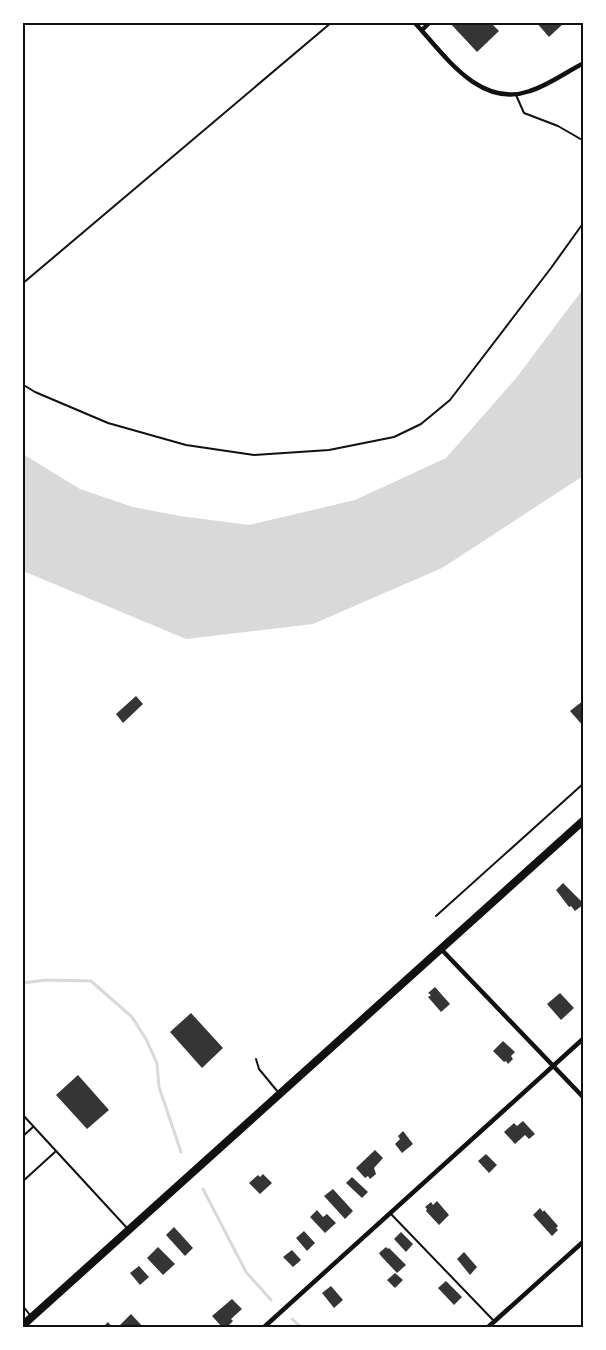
<svg xmlns="http://www.w3.org/2000/svg" width="606" height="1350" viewBox="0 0 606 1350" font-family="'DM Sans',sans-serif">
<style>
.water{fill:#d9d9d9}
.lines{fill:none;stroke-linecap:round;stroke-linejoin:round}
.stream{stroke:#d9d9d9;stroke-width:3}
.building{fill:#353535}
.service{stroke:#111;stroke-width:2}
.minor{stroke:#111;stroke-width:4.5}
.primary{stroke:#111;stroke-width:8}
.neatline{fill:none;stroke:#111;stroke-width:2}
</style>
<rect width="100%" height="100%" fill="#fff"/>
<path class="water" d="M583 289V476L442 568 313 624 186 639 23 571V454L80 489 133 507 180 516 249 525 355 500 446 458 517 377Z"/>
<g class="lines">
<g class="stream">
<path d="M22 983 47 980 91 981 132 1017 146 1039 157 1063 159 1087 181 1152"/>
<path d="M203 1189 246 1272 271 1300"/>
<path d="M292 1319 302 1328"/>
</g>
</g>
<g class="building">
<path d="M449 22H490L499 31 477 52Z"/>
<path d="M536 22H565L549 37Z"/>
<path d="M136 696 143 704 123 723 116 714Z"/>
<path d="M584 700V727L570 711Z"/>
<path d="M563 883 584 904 575 911 571 906 569 907 556 890Z"/>
<path d="M435 987 450 1004 441 1012 428 997 431 995 428 993Z"/>
<path d="M560 993 574 1008 561 1020 547 1004Z"/>
<path d="M191 1013 223 1048 202 1068 170 1032Z"/>
<path d="M503 1041 515 1052 511 1056 513 1059 508 1064 506 1061 504 1062 493 1051Z"/>
<path d="M78 1075 109 1110 87 1129 56 1095Z"/>
<path d="M523 1121 535 1134 529 1139 525 1135 515 1144 504 1132 514 1123 517 1126Z"/>
<path d="M403 1131 413 1144 402 1153 395 1144 400 1139 398 1136Z"/>
<path d="M375 1150 383 1158 374 1168 376 1174 370 1179 368 1176 365 1178 356 1168Z"/>
<path d="M486 1154 497 1165 489 1173 478 1161Z"/>
<path d="M263 1174 272 1183 260 1194 249 1183 258 1175 260 1177Z"/>
<path d="M352 1177 368 1192 362 1198 346 1183Z"/>
<path d="M333 1189 353 1211 345 1219 324 1196Z"/>
<path d="M437 1201 449 1215 439 1225 426 1211 427 1209 425 1207 431 1202 433 1205Z"/>
<path d="M540 1208 543 1212 544 1210 558 1226 556 1228 558 1230 552 1236 533 1215Z"/>
<path d="M317 1210 323 1217 327 1214 336 1223 325 1233 310 1217Z"/>
<path d="M174 1227 193 1248 185 1256 166 1235Z"/>
<path d="M304 1231 315 1243 307 1251 296 1238Z"/>
<path d="M401 1232 413 1244 406 1252 394 1239Z"/>
<path d="M158 1247 175 1264 163 1275 147 1258Z"/>
<path d="M386 1247 388 1249 389 1248 406 1265 397 1273 381 1256 379 1253Z"/>
<path d="M292 1250 301 1260 293 1267 283 1257Z"/>
<path d="M464 1252 477 1267 470 1275 457 1259Z"/>
<path d="M139 1266 149 1277 140 1285 130 1273Z"/>
<path d="M395 1273 403 1280 395 1288 387 1280Z"/>
<path d="M446 1281 462 1297 454 1305 438 1288Z"/>
<path d="M331 1286 343 1300 334 1308 322 1293Z"/>
<path d="M232 1299 242 1309 231 1319 233 1321 226 1328 223 1325 222 1327 212 1316Z"/>
<path d="M131 1314 144 1328H117Z"/>
<path d="M108 1322 113 1328H102Z"/>
</g>
<g class="lines">
<g class="service">
<path d="M516 95 524 113 558 126 584 141"/>
<path d="M22 284 332 22"/>
<path d="M22 384 35 392 108 423 186 445 254 455 329 450 394 437 421 424 450 400 551 268 584 222"/>
<path d="M436 916 584 783"/>
<path d="M256 1059 259 1069 278 1092"/>
<path d="M22 1114 127 1228"/>
<path d="M22 1137 33 1127"/>
<path d="M22 1182 55 1152"/>
<path d="M390 1213 494 1321"/>
<path d="M22 1305 30 1315"/>
</g>
<g class="minor">
<path d="M414 22C444 54 479 109 530 91 549 85 566 72 584 63"/>
<path d="M422 30 430 22"/>
<path d="M441 949 584 1098"/>
<path d="M263 1328 584 1038"/>
<path d="M487 1328 584 1241"/>
</g>
<path class="primary" d="M22 1326 584 820"/>
</g>
<rect width="606" height="1350" fill="none" stroke="#ffffff" stroke-width="48"/>
<rect x="24" y="24" width="558" height="1302" class="neatline"/>
</svg>
